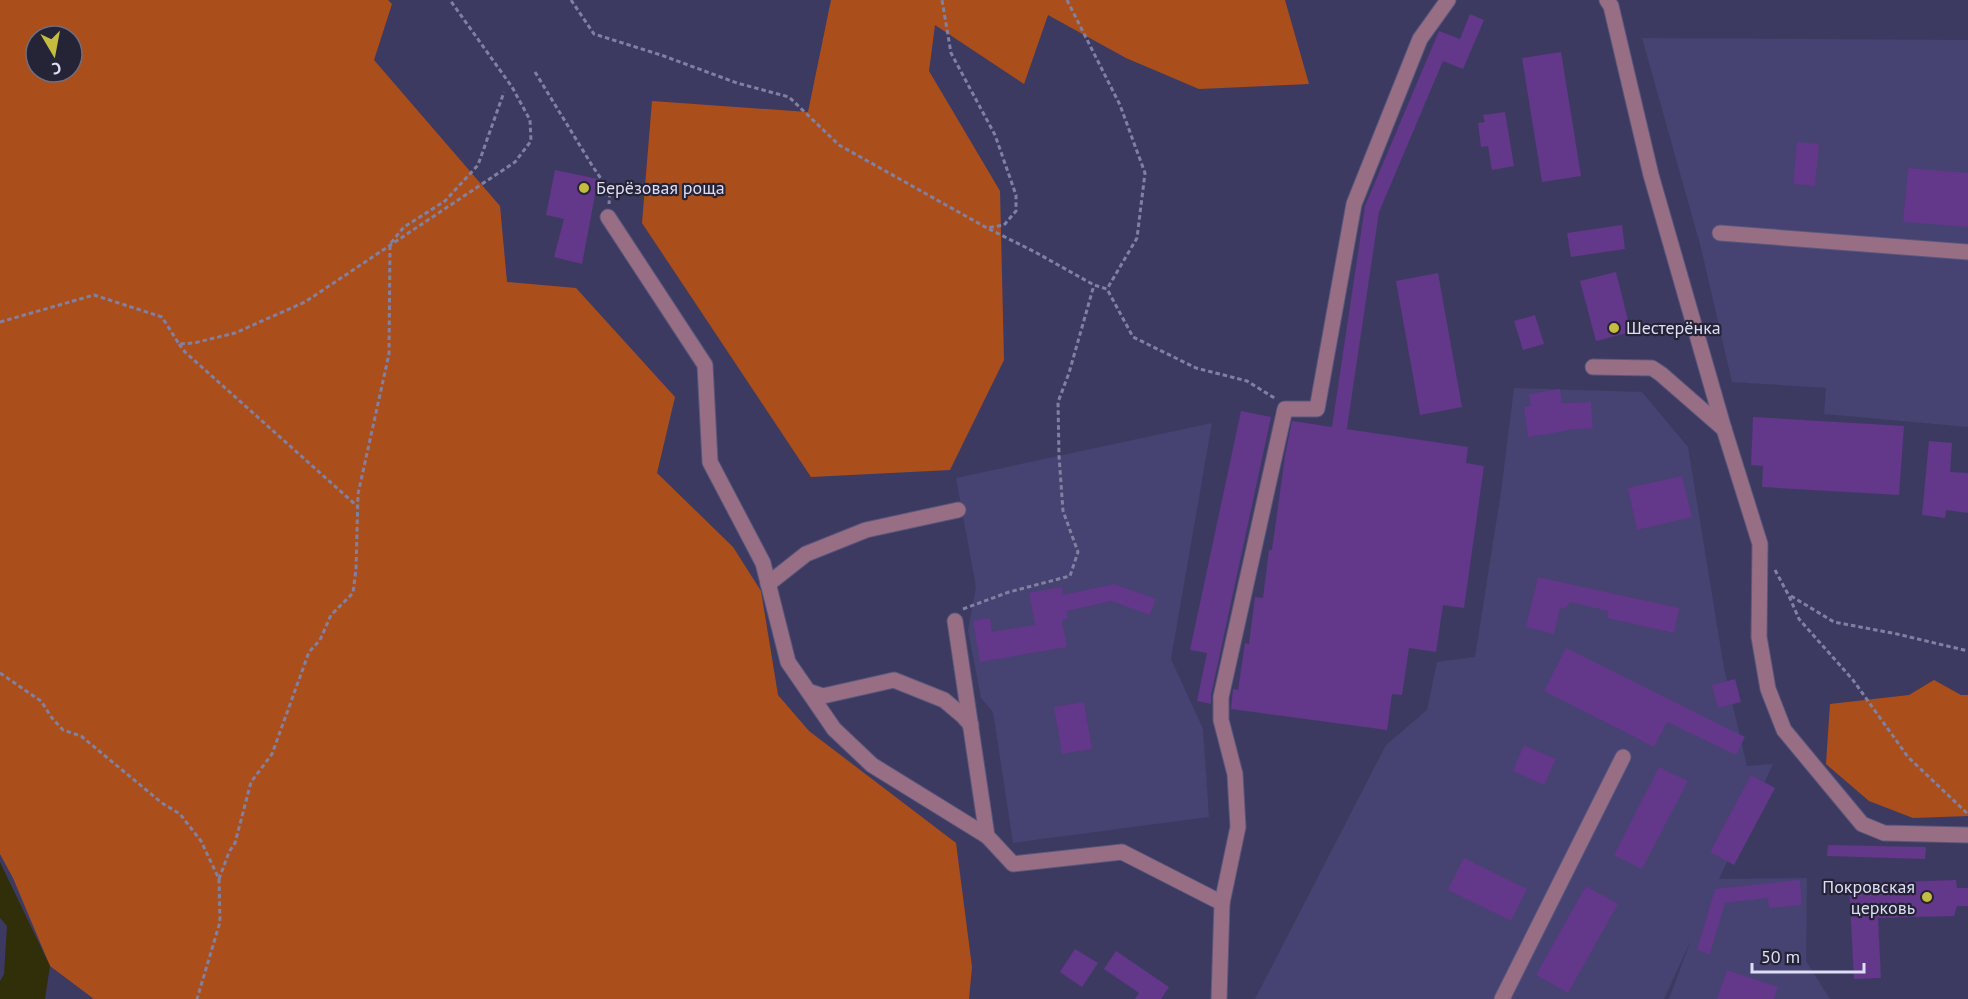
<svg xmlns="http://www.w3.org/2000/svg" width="1968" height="999" viewBox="0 0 1968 999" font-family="'PT Sans',sans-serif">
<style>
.built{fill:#464271}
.forest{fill:#aa4f1b;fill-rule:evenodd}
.water{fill:#312f0a}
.building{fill:#63378a}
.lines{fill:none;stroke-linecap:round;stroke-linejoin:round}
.minor-casing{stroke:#5a577d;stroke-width:17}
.path{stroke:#8280a2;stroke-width:3;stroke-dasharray:4.5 3;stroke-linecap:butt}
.minor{stroke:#986e84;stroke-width:15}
.poi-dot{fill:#c4bd3e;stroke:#252436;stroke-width:2}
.labels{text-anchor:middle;stroke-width:4.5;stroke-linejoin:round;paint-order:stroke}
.poi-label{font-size:18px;fill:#ddddf6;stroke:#252436;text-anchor:start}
</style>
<rect width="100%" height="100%" fill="#3d3a62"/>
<g class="built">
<path d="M1642 38 1968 40V427L1824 414 1826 388 1732 382 1701 248Z"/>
<path d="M1514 388 1642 392 1688 447 1724 668 1747 766 1773 764 1719 879 1807 878 1806 961 1830 999H1669L1691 940 1664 999H1255L1386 745 1427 710 1437 662 1475 657 1501 492Z"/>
<path d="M1212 423 1171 659 1203 729 1209 817 1013 843 993 712 981 698 968 630 976 587 956 478Z"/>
</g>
<g class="forest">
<path d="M0 0H388L392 4 374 60 500 206 507 282 576 288 675 397 657 473 733 547 761 591 778 695 809 731 956 843 972 967 969 999H94L50 966 13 878 0 854ZM36 36H72V72H36Z"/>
<path d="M831 0H1285L1309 84 1199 89 1126 58 1048 15 1024 84 935 25 929 71 1000 191 1004 360 950 470 811 477 642 223 652 101 808 112Z"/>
<path d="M1934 680 1961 695H1968V816L1913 818 1869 801 1826 764 1830 704 1909 695Z"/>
</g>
<path class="water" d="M0 862 50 966 45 999H0V981L4 974 7 926 0 918Z"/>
<g class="building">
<path d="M1470 14 1484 20 1463 69 1443 61 1379 212 1347 428 1346 429 1468 447 1466 463 1484 466 1464 608 1443 605 1436 652 1409 648 1402 695 1392 694 1387 730 1231 709 1233 689 1238 690 1245 643 1249 644 1255 597 1263 598 1269 550H1272L1285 456 1292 421 1332 427 1365 206 1439 31 1460 39Z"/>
<path d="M1561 52 1581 176 1542 182 1522 58Z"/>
<path d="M1505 112 1514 166 1492 170 1488 146 1481 147 1478 123 1485 122 1483 115Z"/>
<path d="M1797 142 1819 144 1815 186 1793 184Z"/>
<path d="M1908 168 1968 173V227L1903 222Z"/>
<path d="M555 170 598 179 582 264 554 257 564 219 546 215Z"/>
<path d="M1622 225 1625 249 1571 257 1567 233Z"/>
<path d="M1616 272 1631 332 1596 341 1580 281Z"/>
<path d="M1438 273 1462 407 1420 415 1396 281Z"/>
<path d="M1535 315 1544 344 1523 350 1514 321Z"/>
<path d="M1560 389 1562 403 1591 402 1593 428 1566 430V431L1528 437 1524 407 1531 406 1529 394Z"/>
<path d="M1241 411 1271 417 1211 695V704L1197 701 1207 653 1190 650Z"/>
<path d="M1753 417 1904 426 1899 495 1762 487 1763 466 1751 465Z"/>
<path d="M1929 441 1952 443 1950 472 1968 473V513L1946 510 1945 518 1922 515Z"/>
<path d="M1682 476 1692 517 1637 530 1628 488Z"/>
<path d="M1538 577 1679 608 1674 633 1607 618 1608 611 1570 602 1565 609 1560 608 1554 634 1526 627Z"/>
<path d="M1114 584 1156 599 1150 615 1111 601 1067 611 1068 619 1062 620 1067 647 980 662 973 621 990 618 992 632 1035 625 1029 593 1062 587 1063 595Z"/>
<path d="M1566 648 1745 737 1736 755 1667 722 1654 747 1544 691Z"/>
<path d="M1735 679 1741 702 1718 708 1712 685Z"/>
<path d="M1084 702 1092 749 1062 754 1054 707Z"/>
<path d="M1524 745 1556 759 1544 785 1513 771Z"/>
<path d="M1659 767 1688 781 1642 869 1614 855Z"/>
<path d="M1751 775 1775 788 1734 865 1710 852Z"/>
<path d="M1828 845 1926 847 1925 859 1827 856Z"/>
<path d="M1464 858 1527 889 1511 921 1448 890Z"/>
<path d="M1800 880 1802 905 1769 908 1768 898 1725 903 1710 954 1697 950 1715 889Z"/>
<path d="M1956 880 1957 888H1968V906H1957L1954 916 1878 918 1881 978 1854 979 1849 884Z"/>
<path d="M1586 886 1618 904 1568 993 1536 975Z"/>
<path d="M1075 949 1098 963 1082 987 1060 972Z"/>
<path d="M1116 951 1169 987 1161 999H1135L1139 993 1104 969Z"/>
<path d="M1727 970 1778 987 1774 999H1717Z"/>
</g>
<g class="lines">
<g class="minor-casing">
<g id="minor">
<path d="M1607 0 1611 6 1651 175 1724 429 1760 544 1759 637 1768 689 1784 730 1862 824 1884 833 1968 835"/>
<path d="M608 217 705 365 710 462 763 563 788 662 808 691 823 696 894 680 944 700 963 716 971 725"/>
<path d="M1720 233 1968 252"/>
<path d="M1593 367 1652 368 1661 374 1724 429"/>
<path d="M768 584 806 554 866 530 958 510"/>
<path d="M955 621 987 836 1013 864 1122 852 1222 903"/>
<path d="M808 691 834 729 872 765 987 836"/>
<path d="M1219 999 1222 903 1238 827 1235 774 1221 720V697L1285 409H1317L1354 204 1420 39 1448 0"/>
<path d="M1502 999 1623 757"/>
</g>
</g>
<g class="path">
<path d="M571 0 594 34 661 55 737 83 789 97 839 145 987 228 1004 225 1016 211V195L995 135 951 53 942 0"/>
<path d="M1067 0 1120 105 1145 173 1137 238 1107 289"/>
<path d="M535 72 593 167 610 192 609 204"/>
<path d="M989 229 1035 252 1094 285 1107 289 1133 337 1196 368 1247 381 1276 399"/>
<path d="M0 322 94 295 162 317 179 344 194 343 235 333 305 302 515 162 531 141 530 120 512 87 450 0"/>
<path d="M179 344 185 352 357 506"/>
<path d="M1775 570 1789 596 1799 619 1853 680 1908 757 1968 814"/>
<path d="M1791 596 1834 622 1897 634 1968 651"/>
<path d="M963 609 1009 592 1070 576 1078 552 1063 511 1059 456 1058 402 1069 373 1094 285"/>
<path d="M0 673 41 701 52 718 63 730 81 736 162 803 180 814 201 841 219 879 220 922 197 999"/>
<path d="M219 879 229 852 235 843 251 782 272 754 309 652 320 640 331 615 353 593 356 569 358 494 389 354 390 244 404 227 445 201 478 165 504 92"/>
</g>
<use href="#minor" class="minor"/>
</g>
<g class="poi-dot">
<circle cx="584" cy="188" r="6"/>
<circle cx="1614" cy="328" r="6"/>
<circle cx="1927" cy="897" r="6"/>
</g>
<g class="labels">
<g class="poi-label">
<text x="596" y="194">Берёзовая роща</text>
<text x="1626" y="334">Шестерёнка</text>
<text x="1915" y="893" text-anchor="end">Покровская<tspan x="1915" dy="21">церковь</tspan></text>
</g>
</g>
<g transform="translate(54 54) rotate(170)"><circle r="28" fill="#252436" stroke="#6f6e83" stroke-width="1.5"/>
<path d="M0-4.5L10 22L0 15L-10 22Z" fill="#c4bd3e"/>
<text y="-9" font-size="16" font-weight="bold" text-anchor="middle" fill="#ddddf6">С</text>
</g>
<path d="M1752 963v9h112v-9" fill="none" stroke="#ddddf6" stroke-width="3"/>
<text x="1761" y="963" font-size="18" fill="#ddddf6" stroke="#252436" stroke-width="4.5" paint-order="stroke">50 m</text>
</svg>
